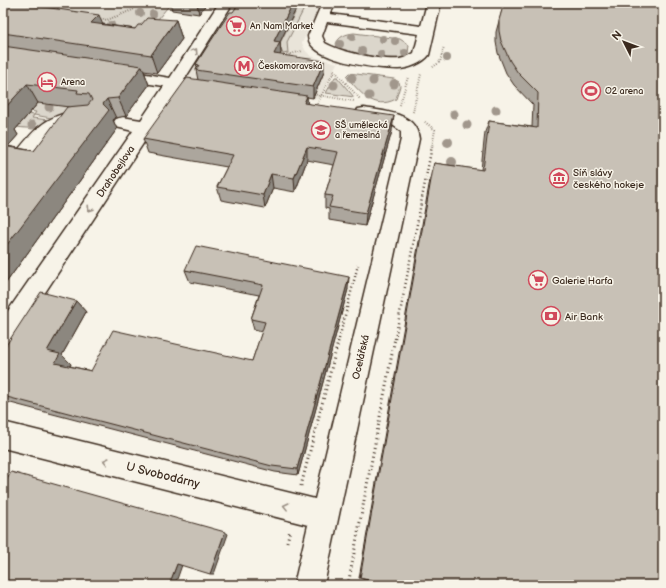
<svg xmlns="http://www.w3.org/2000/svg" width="666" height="588" viewBox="0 0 666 588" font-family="'Balsamiq Sans',sans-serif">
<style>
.built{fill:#e9e4d9}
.green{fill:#dbd6cb;stroke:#8b8074}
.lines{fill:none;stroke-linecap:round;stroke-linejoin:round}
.minor-casing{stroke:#3b2a1e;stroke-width:3}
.path-far2{stroke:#3b2a1e;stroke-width:2;stroke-dasharray:0.5 2;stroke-linecap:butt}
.path-far1{stroke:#3b2a1e;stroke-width:2.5;stroke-dasharray:1 3;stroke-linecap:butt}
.path{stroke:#3b2a1e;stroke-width:3;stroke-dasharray:1 3.5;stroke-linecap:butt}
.minor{fill:#f7f3e8;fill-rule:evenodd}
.tree{fill:#a1978c}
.wall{fill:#aca69d;stroke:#3b2a1e;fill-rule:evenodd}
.shaded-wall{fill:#8c877f;stroke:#3b2a1e}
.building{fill:#c8c1b6;stroke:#3b2a1e}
.oneway{stroke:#998e83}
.labels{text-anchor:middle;stroke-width:3;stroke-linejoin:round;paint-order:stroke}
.far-poi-label{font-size:9px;fill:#3b2a1e;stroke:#f7f3e8;text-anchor:start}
.street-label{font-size:10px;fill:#3b2a1e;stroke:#f7f3e8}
.poi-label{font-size:10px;fill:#3b2a1e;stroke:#f7f3e8;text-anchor:start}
.near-street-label{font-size:12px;fill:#3b2a1e;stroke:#f7f3e8}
</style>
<rect width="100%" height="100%" fill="#f7f3e8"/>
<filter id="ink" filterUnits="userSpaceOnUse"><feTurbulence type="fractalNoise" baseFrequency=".025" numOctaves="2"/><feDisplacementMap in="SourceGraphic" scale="8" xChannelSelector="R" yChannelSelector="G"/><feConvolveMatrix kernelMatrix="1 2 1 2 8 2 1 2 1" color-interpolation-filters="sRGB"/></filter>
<g filter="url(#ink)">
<path class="built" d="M234 3H322L302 43 305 50 311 56 337 63 319 99 184 80Z"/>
<g class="green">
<path d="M63 3H122L138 5 140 3H171L141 40 42 24Z"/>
<path d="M245 3H300L306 5 287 42 288 53 283 54 279 45 295 13 254 8Z"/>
<path d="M354 33 400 39 409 45 408 53C406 55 403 57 400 58 390 60 347 53 338 48L336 44C339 36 346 34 354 33Z"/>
<path d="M349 73 394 79 399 82 400 86 396 99C373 111 360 92 346 76Z"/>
<path d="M335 77H337L354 97 326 93Z"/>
<path d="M29 99 64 106 84 105 51 118 34 115 32 118 49 120C37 129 31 129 17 127L25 117 3 110 34 115 36 112 15 109Z"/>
</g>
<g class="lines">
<g class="minor-casing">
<g id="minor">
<path d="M219 3H233L184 80 217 85 219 89 217 93 211 94 179 89 11 344 3 347V318L133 131 116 127 113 123 116 119 122 117 141 120 164 86 117 79 111 77 109 74 111 71 117 69 170 78Z"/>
<path d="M322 3H336L330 14 421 26 427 3H441L429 55C423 63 408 69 398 69 379 69 308 61 308 36ZM327 22 419 34 414 53C410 55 405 58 400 59 383 61 340 52 325 43L322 36Z"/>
<path d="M364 108C386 112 416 112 419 139L324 585H294L308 525 3 448V422L315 499 401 139V131L391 124 358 117 356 113 358 109Z"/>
<path d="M74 111 91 113 93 117 91 121 74 122 62 126 47 138 27 162 21 164 15 162 12 158 15 154C33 131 44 117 74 111Z"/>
</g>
</g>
<g class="path-far2">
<path d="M98 18 107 20 135 9"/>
<path d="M284 56 302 51"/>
<path d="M433 67 440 62 444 46"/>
<path d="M334 70 360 99"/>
<path d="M311 94 354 101"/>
<path d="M400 105 408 77"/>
<path d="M316 106 332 75 336 72"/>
<path d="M413 112 421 74"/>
<path d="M425 122 435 130 432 147"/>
</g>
<g class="path-far1">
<path d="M339 339 358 265"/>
<path d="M395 339 432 146"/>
</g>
<g class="path">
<path d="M301 486 339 338"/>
<path d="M287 542 290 530"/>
<path d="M348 585 395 338"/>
</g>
<use href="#minor" class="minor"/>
</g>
<g class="tree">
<circle cx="140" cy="13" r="4"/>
<circle cx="153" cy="14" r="4"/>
<circle cx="111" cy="25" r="4"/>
<circle cx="352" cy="37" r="4"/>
<circle cx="383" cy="39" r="4"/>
<circle cx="395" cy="41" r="4"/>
<circle cx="340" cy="44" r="4"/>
<circle cx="362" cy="51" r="4"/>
<circle cx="405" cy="53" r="4"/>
<circle cx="381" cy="54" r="4"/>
<circle cx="447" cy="58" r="4"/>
<circle cx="352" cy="78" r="4.5"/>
<circle cx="373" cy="81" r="4.5"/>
<circle cx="394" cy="84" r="4.5"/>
<circle cx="334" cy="85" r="4.5"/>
<circle cx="369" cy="96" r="4.5"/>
<circle cx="49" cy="107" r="4.5"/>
<circle cx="496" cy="110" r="4.5"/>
<circle cx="454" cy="114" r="4.5"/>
<circle cx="32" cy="125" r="4.5"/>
<circle cx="467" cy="125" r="4.5"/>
<circle cx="448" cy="142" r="5"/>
<circle cx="452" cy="162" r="5"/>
</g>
<g class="wall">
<path d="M3 3H46L42 7 103 24 135 29 141 25 176 20 182 39 157 73 144 71 149 85 126 116 116 118 113 120 117 129 3 287ZM38 103 69 107 34 151 8 146 18 135 15 130Z"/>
<path d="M170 3H207L199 14 172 10Z"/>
<path d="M504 3H663V585H383L359 578 431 174 434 163 481 170 485 132 489 121 532 127 533 105 514 85 506 73 498 53 496 42V32Z"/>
<path d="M233 12 280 42 281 53 280 55 324 72 313 98 307 97V103L392 131 365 226 329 220V209L325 208V195L334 165 307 160 295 192 273 188 265 208 221 200 217 187 227 167 148 153 143 139 198 80 196 70 197 67 196 64Z"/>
<path d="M185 270 348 289 298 475 275 472 3 401V350L76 301 86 312 62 355 71 364 70 366 91 371 252 361 262 332 254 330 251 319 259 295 190 282Z"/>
</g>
<g class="shaded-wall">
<path d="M16 3H46L26 22Z"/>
<path d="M197 3H207L199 14Z"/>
<path d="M293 3H299L280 42 281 53 275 64 274 54V41Z"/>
<path d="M99 15 106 33 91 23Z"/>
<path d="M176 20 182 39 157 73 151 55Z"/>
<path d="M324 61V72L313 98V87Z"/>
<path d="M142 66 149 85 126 116 118 98Z"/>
<path d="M27 84 38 103 15 130 18 135 3 152V110Z"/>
<path d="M307 96 308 111 304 103Z"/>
<path d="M107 99 116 118 113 120 117 129 3 287V250L103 104Z"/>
<path d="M394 116 392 131 365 226 366 213Z"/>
<path d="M307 147V160L295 192 294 178Z"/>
<path d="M271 174 273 188 265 208 263 195Z"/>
<path d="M349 277 348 289 298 475 297 469Z"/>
<path d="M76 301 86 312 62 355 71 364 66 372 55 363 47 351Z"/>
<path d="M225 532 228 534 214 574H210Z"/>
<path d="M177 564 182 565 175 585H169Z"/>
</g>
<g class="building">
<path d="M3 3H16L99 15 91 23 135 29 138 25H141L147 18 176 20 151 55 3 33Z"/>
<path d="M239 3H293L274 41 280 42 274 54 324 61 313 87 196 70 199 65 196 64 205 50 230 12H233Z"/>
<path d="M504 3H663V585H387L360 578 434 163 483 170 489 121 537 128 538 93 518 73 510 61 501 41 499 31V20Z"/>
<path d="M3 46 142 66 118 98 107 99 103 104 109 110 3 250V146L34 151 67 107 88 105 92 100 89 94 77 93 78 90 27 84 3 110Z"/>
<path d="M187 78 307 96 304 103 394 116 366 213 329 207 333 196 325 195 338 152 307 147 294 178 271 174 263 195 217 187 233 155 143 139Z"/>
<path d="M196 246 349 277 297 469 272 466 3 396V350L41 292 76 301 47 351 60 354 55 363 91 371 113 330 252 361 265 322 251 319 263 285 185 270Z"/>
<path d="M11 472 225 532 210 574 177 564 169 585H3V487Z"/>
</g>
<defs><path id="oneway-chevron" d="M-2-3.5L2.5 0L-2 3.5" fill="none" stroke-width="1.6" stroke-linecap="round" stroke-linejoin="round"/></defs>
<g class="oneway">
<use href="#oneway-chevron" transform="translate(195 51) rotate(-57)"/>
<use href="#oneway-chevron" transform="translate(90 209) rotate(124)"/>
<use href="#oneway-chevron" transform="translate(106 461) rotate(-166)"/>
<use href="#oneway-chevron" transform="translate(286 506) rotate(-166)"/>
</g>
</g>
<defs>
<g id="supermarket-ring" transform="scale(1)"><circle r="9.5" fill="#f7f3e8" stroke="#d1495b" stroke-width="1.5"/><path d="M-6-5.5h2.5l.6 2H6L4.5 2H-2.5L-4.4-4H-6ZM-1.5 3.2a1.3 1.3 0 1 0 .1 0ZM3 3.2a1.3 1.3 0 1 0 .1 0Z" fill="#d1495b"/></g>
<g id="metro-ring" transform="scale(1)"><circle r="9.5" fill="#f7f3e8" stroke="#d1495b" stroke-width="1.5"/><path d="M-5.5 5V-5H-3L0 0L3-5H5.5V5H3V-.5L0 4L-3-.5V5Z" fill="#d1495b"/></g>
<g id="hotel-ring" transform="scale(1)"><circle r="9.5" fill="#f7f3e8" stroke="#d1495b" stroke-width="1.5"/><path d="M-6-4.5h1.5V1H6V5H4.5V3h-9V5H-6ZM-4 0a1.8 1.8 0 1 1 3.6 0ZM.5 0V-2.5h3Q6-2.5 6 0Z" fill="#d1495b"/></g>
<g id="stadium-ring" transform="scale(1)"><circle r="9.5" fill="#f7f3e8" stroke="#d1495b" stroke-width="1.5"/><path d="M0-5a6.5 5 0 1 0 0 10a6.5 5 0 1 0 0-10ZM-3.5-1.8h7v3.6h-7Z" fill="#d1495b"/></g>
<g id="school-ring" transform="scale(1)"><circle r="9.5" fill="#f7f3e8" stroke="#d1495b" stroke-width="1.5"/><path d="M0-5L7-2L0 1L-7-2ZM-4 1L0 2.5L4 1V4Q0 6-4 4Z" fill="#d1495b"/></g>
<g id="museum-ring" transform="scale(1)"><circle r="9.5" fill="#f7f3e8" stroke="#d1495b" stroke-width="1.5"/><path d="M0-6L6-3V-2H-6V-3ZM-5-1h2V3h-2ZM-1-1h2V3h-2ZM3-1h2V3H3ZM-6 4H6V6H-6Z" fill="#d1495b"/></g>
<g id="bank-ring" transform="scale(1)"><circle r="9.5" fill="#f7f3e8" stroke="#d1495b" stroke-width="1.5"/><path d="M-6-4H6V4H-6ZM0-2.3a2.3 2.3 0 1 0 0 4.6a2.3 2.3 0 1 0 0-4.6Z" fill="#d1495b"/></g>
</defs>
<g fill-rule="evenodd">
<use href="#supermarket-ring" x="236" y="26"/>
<use href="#metro-ring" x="244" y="66"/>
<use href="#hotel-ring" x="47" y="82"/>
<use href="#stadium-ring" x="591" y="91"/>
<use href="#school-ring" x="321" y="130"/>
<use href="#museum-ring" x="559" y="178"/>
<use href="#supermarket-ring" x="538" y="280"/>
<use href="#bank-ring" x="551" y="316"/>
</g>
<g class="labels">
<g class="far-poi-label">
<text x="250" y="29">An Nam Market</text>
<text x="258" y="69">Českomoravská</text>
<text x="61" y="85">Arena</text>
<text x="605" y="94">O2 arena</text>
<text x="335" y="128">SŠ umělecká<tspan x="335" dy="10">a řemeslná</tspan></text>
</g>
<g class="street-label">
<text transform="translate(115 171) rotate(-56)" y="4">Drahobejlova</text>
<text transform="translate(360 357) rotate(-77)" y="4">Ocelářská</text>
</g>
<g class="poi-label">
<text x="573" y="176">Síň slávy<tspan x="573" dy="12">českého hokeje</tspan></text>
<text x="552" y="284">Galerie Harfa</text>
<text x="565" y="320">Air Bank</text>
</g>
<g class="near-street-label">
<text transform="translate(163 475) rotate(14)" y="4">U Svobodárny</text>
</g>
</g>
<rect width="666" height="588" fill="none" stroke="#f7f3e8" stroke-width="16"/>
<rect x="8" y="8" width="650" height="572" fill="none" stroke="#3b2a1e" stroke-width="1.5" filter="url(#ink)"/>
<g transform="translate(624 42) rotate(312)" stroke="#f7f3e8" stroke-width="3" paint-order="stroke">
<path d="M0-3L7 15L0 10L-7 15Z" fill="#3b2a1e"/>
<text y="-6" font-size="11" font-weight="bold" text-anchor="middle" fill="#3b2a1e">N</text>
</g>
</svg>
